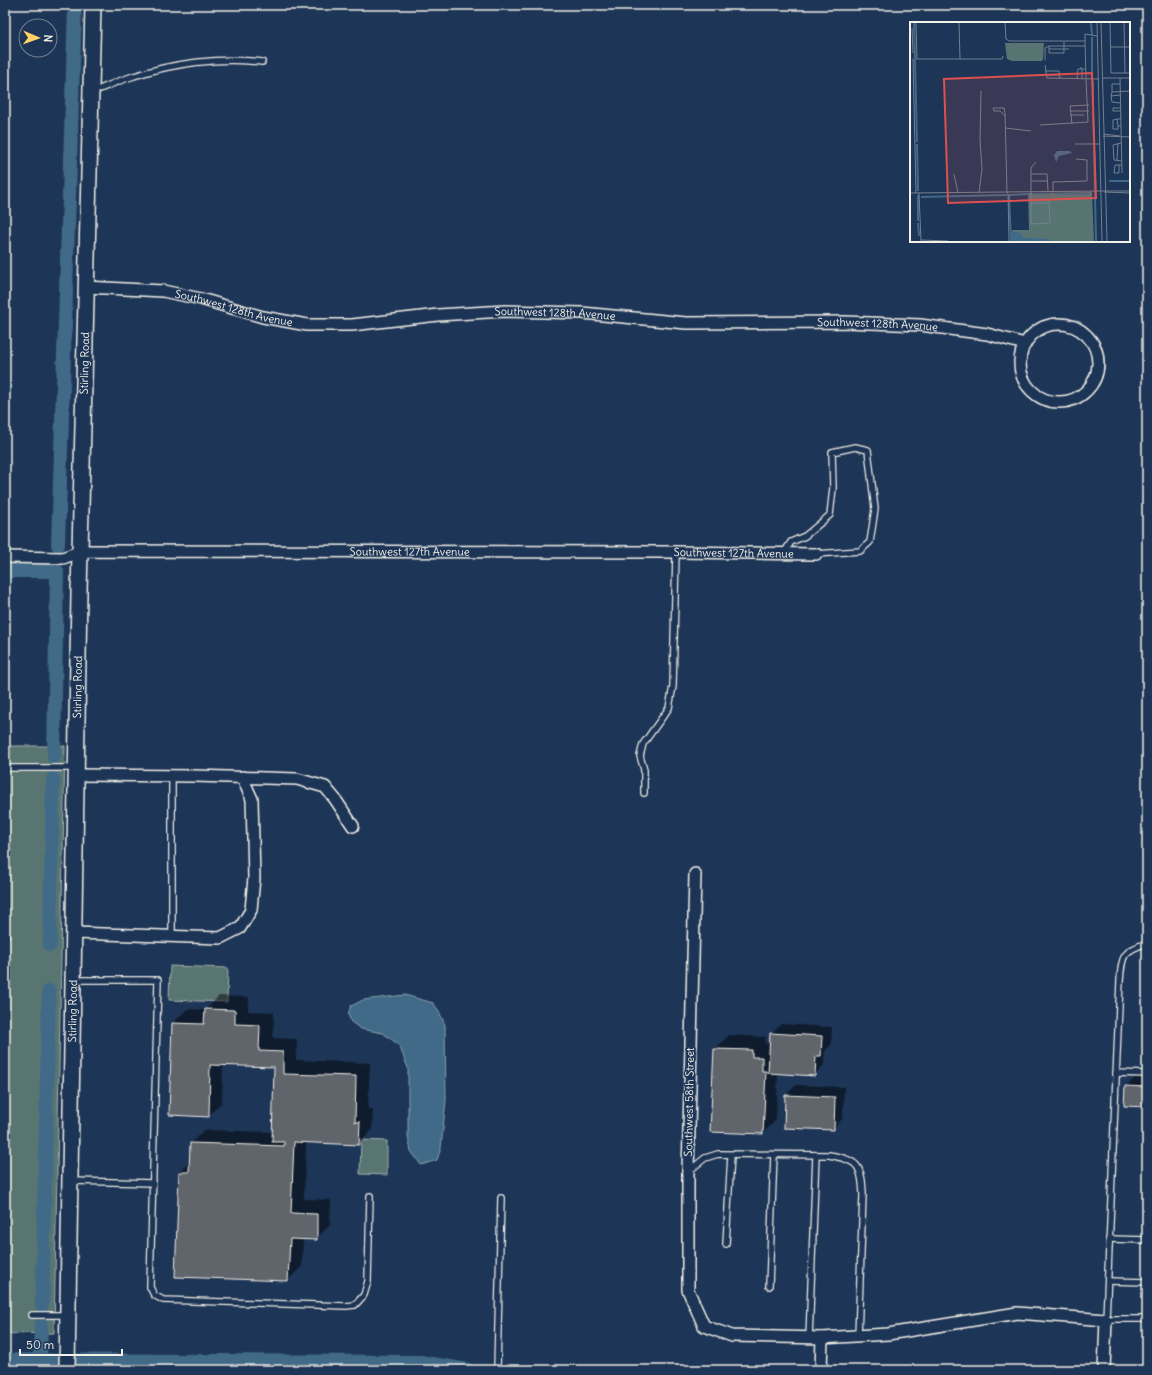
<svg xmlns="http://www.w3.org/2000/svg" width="1152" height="1375" viewBox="0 0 1152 1375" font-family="Delius,sans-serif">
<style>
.green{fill:#587472;stroke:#a6b2ad}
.water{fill:#406b87;stroke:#88a1ae}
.shadow{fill:#0007}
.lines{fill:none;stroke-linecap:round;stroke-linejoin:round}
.canal{stroke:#406b87;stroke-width:14}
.building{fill:#61656c;stroke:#f4f1e8}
.lane-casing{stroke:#f4f1e8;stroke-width:8}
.street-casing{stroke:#f4f1e8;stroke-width:14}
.secondary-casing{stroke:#f4f1e8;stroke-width:18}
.lane{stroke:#1d3557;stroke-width:5.5}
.street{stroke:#1d3557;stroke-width:11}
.secondary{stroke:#1d3557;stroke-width:15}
.labels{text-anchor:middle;stroke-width:3;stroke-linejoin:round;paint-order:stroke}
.street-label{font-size:11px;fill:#f4f1e8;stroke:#1d3557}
.inset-river{fill:none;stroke:#406b87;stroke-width:2}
.inset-road{fill:none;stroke:#738091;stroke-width:1}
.view{fill:#dc504e;fill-opacity:0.15;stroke:#dc504e;stroke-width:2}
.inset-edge{fill:none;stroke:#f4f1e8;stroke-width:2}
</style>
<rect width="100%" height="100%" fill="#1d3557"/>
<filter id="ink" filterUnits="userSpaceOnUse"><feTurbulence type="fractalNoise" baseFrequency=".025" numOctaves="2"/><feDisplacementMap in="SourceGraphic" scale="8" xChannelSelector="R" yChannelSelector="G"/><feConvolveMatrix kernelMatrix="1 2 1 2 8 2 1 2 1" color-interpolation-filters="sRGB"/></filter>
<g filter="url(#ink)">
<g class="green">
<path d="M5 746H65L54 1333 5 1334Z"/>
<path d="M170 966 228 968 227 1002 169 1000Z"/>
<path d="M361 1140 387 1141V1175L360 1174Z"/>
</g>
<path class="water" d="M405 995 433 1003 439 1011 445 1025 446 1100 441 1148 437 1160 421 1165 411 1151 408 1137V1068L399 1045 383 1033 361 1029 351 1022 348 1014 351 1006 363 1000Z"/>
<g class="shadow">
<path d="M219 996 249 997 248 1011 274 1012 273 1038 297 1039 296 1060 370 1063 368 1109H373L372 1130 359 1144 306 1142 304 1199 331 1200 330 1225 316 1239H303L302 1266 288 1280 180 1172 190 1162 191 1143 204 1130 273 1132 275 1066 223 1064 222 1102 208 1116 170 1114 173 1023 187 1009 205 1010Z"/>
<path d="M781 1024 832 1027 831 1045 825 1051 824 1065 814 1075 778 1073 776 1120 763 1133 715 1049 729 1035 766 1037 765 1044H770L771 1034Z"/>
<path d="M1136 1077H1147V1106L1126 1087Z"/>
<path d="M796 1085 844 1087 843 1118 833 1129 786 1095Z"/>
</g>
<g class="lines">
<g class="canal">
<path d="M58 545 75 5"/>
<path d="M5 571H57L54 757"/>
<path d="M50 945 53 779"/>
<path d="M42 1305 49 991"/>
<path d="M5 1360 420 1362 468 1370"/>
<path d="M40 1361 41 1325"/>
</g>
</g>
<g class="building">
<path d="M205 1009 235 1010V1024L260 1025 259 1051 283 1052V1074L356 1076 355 1122H360L359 1145 294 1142 291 1213 317 1214V1240L290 1239 288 1281 175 1277 179 1172H189L190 1143 284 1146V1142H272L274 1067 210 1065 209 1117 169 1115 172 1023 204 1024Z"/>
<path d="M770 1033 822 1036 821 1056H816L815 1076 768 1073Z"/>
<path d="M714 1049 752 1050V1057H762V1071H766L763 1134 710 1132Z"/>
<path d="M1125 1086 1147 1087V1107L1124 1106Z"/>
<path d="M785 1095 835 1097 834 1130 784 1128Z"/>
</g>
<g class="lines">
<g class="lane-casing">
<g id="lane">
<path d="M93 92C107 86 120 80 134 76 174 63 220 57 262 62"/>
<path d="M784 553 791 542 805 536 830 515 833 488 832 452 855 447 868 450 875 509 870 542 860 551 816 554"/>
<path d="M5 768H76"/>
<path d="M172 776V936"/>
<path d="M644 793V770L640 756 643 744 669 708 673 686 676 552"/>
<path d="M5 935H6"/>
<path d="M74 980H158L150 1287 154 1295 163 1300 346 1306 355 1305 364 1295 368 1281 370 1196"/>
<path d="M1116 1073 1147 1074"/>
<path d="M689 1171 705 1158 718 1154 829 1155C858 1160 862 1165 863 1195L858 1336"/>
<path d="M71 1181 153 1183"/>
<path d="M1109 1239 1147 1240"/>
<path d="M726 1244 731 1155"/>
<path d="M1108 1281 1147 1282"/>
<path d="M769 1286 774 1155"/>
<path d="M32 1315H68"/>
<path d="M1106 1319H1147"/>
<path d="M1106 1320 1120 981C1122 956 1122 951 1147 943"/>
<path d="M809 1338 816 1155"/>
<path d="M497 1370 501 1198"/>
</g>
</g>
<g class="street-casing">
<g id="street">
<path id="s1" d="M86 287 163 291 201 299 263 317 307 325H352L438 315 505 311 582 313 686 323 845 322 920 325 987 334 1025 344"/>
<circle cx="1059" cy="363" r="39"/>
<path id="s2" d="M5 557 63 558 81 551 676 552 816 554"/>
<path d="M76 775 194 776 297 779 325 787 335 799 353 826"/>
<path d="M695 874 688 1173V1290L704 1326 732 1336 822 1338 888 1334 1017 1313 1106 1320 1104 1370"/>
<path d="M74 933 220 938 240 928 251 910 254 878 252 799 242 777"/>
<path d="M821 1370 822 1338"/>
</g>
</g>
<g class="secondary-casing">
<g id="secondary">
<path id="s3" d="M67 1370 79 593 93 5"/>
</g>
</g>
<use href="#lane" class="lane"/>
<use href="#street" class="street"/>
<use href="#secondary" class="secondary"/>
</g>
</g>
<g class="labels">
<g class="street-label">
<text dy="4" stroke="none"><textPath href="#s1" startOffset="150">Southwest 128th Avenue</textPath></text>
<text dy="4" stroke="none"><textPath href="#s1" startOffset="474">Southwest 128th Avenue</textPath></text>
<text dy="4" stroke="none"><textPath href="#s1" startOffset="797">Southwest 128th Avenue</textPath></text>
<text dy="4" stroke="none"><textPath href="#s3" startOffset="1007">Stirling Road</textPath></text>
<text dy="4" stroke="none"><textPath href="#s2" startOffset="406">Southwest 127th Avenue</textPath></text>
<text dy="4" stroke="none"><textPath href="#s2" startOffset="730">Southwest 127th Avenue</textPath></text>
<text dy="4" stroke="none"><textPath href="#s3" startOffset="683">Stirling Road</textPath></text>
<text dy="4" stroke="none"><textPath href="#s3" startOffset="359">Stirling Road</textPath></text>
<text transform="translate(689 1102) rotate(-89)" y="4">Southwest 58th Street</text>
</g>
</g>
<g transform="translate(910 22)">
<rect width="220" height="220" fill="#1d3557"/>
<path d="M95 21H134L133 37 132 39H102L97 37ZM182 170 184 219H102V208H119L118 171Z" fill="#587472"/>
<path d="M147 129H160L162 131 149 134 146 140 144 133ZM101 209 111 211 114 216 139 217 141 219H101Z" fill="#406b87"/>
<path class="inset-river" d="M4 1 5 36M181 1 182 13M182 15V54M5 38 7 120M183 59V85M183 89 184 120M7 122 8 169M184 124 186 219M199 159H220M122 172H140M145 172H179M8 173V199M11 175 97 173M8 201 9 214M101 219 99 173 119 172"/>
<path class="inset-road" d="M6 1 7 37H3L6 171M49 1 50 37M95 1 96 17 99 19H175V12L187 14M187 1 192 219M191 1 197 219M200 1 201 51H220M214 1 215 51M2 6 3 31M175 19 176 56M201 25H220M139 27V24H154V20M159 27H139V31H154V24H175M7 37H92L93 34M135 38V26L139 24M135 43 137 56 189 57M170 45 172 47V57M135 49H149L150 57M135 53H150M193 56H220M210 56 212 151M167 57 168 47H176M210 62H202V70L220 69M202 70 201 74 210 73M201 74 202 80 210 81M160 89H179M210 89H203V86H211M160 93H174M95 94 90 89H84L83 86H94L95 91 97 170 98 172 99 219M207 97 203 98V107H208V104M211 97H207L208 104H211M162 102 160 84 179 83M130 103 178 100 176 57M95 106 121 109M194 112 210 114M193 114 220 115M211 121 203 123 204 138 212 139M165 122H190M207 138 208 121M209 143V151H204L205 143H212M44 152 48 171M121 152H137L138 169M121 159H138M143 169V160L177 159V138L166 137M191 169H220M121 170V202L140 201 139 177M121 170V146L126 140M194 170 220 171M0 171 191 169M9 171 11 219M69 171 72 147 70 117 71 69M121 181H139M11 218 38 219"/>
<path class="view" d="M182 51 186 176 38 181 34 57Z"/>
<rect width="220" height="220" class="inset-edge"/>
</g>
<rect width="1152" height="1375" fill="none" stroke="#1d3557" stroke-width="20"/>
<rect x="10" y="10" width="1132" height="1355" fill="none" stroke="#f4f1e8" stroke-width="1.5" filter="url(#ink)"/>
<g transform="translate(38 38) rotate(92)"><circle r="19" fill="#1d3557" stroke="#738091"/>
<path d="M0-3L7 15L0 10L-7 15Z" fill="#ffd166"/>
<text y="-6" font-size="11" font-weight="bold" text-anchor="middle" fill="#f4f1e8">N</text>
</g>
<path d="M20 1349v6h102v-6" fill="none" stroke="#f4f1e8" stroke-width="2"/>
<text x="26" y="1349" font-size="12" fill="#f4f1e8" stroke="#1d3557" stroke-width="3" paint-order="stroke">50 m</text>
</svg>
